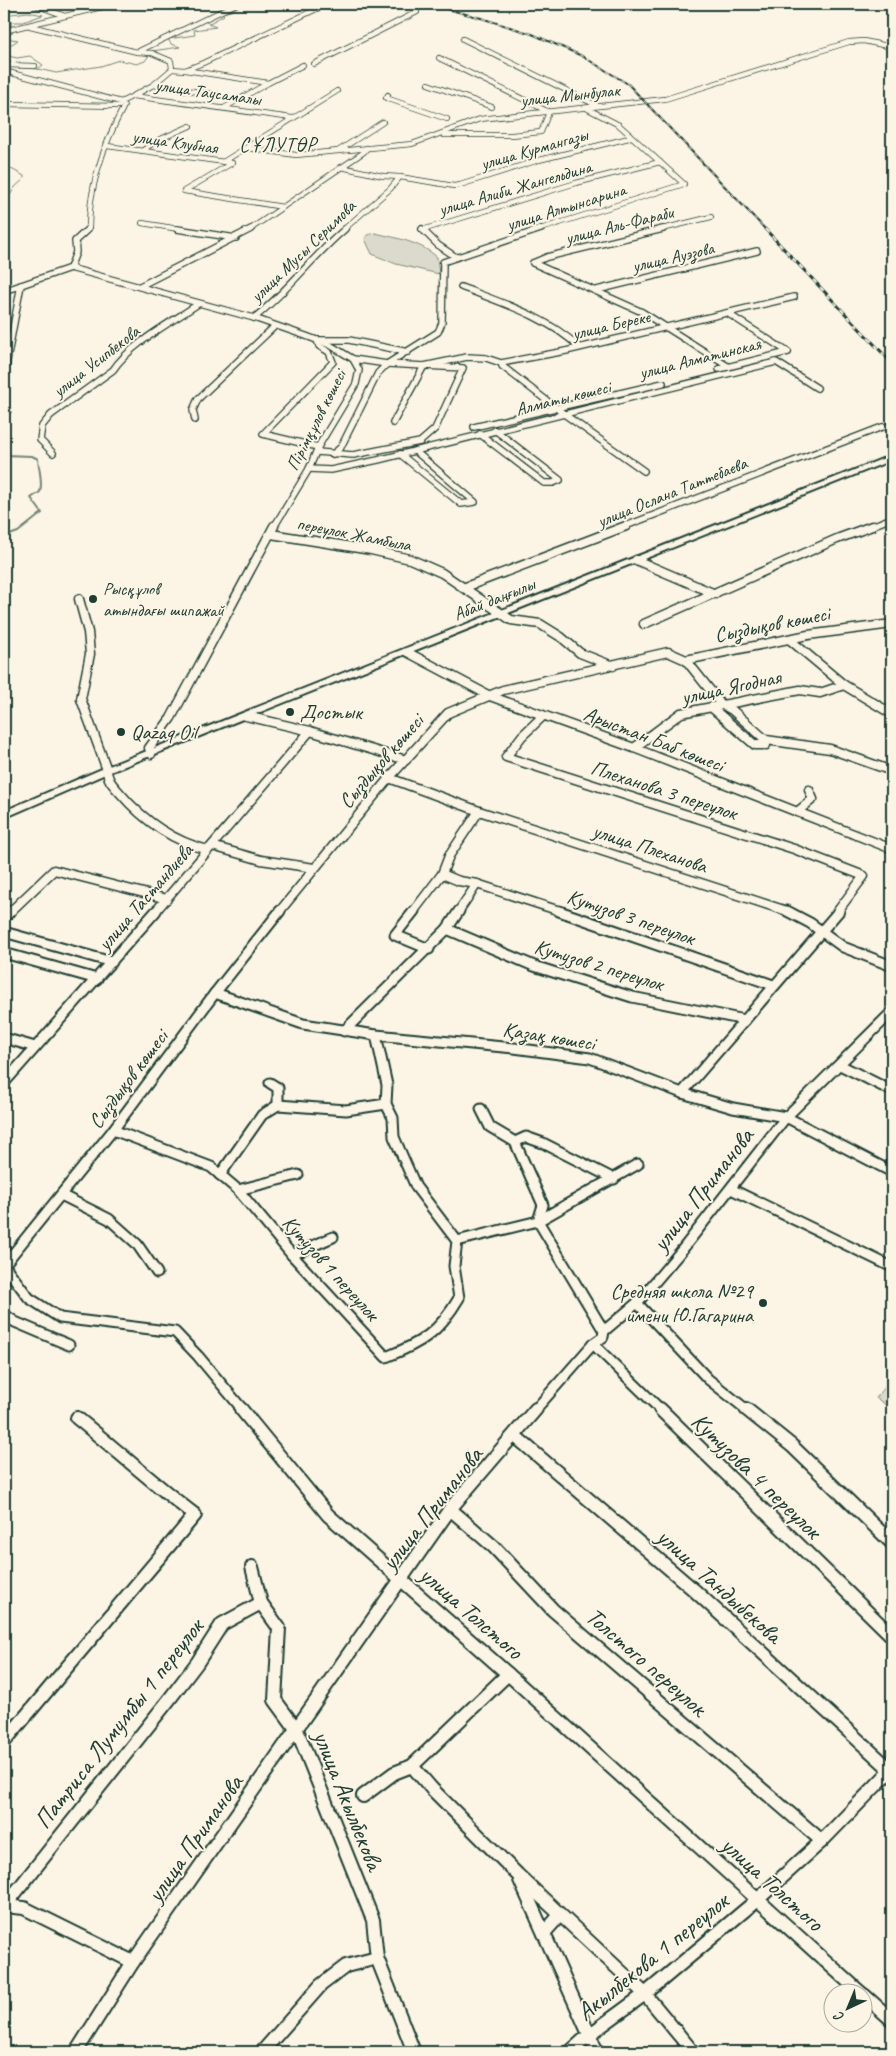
<svg xmlns="http://www.w3.org/2000/svg" width="896" height="2056" viewBox="0 0 896 2056" font-family="Caveat,sans-serif">
<style>
.green{fill:#dcdacc;stroke:#7e8c80}
.lines{fill:none;stroke-linecap:round;stroke-linejoin:round}
.stream-far1{stroke:#758479;stroke-width:1}
.stream{stroke:#758479;stroke-width:2}
.minor-far4-casing{stroke:#1f3d34;stroke-width:6}
.minor-far3-casing{stroke:#1f3d34;stroke-width:8}
.minor-far2-casing{stroke:#1f3d34;stroke-width:11}
.minor-far1-casing{stroke:#1f3d34;stroke-width:13}
.minor-casing{stroke:#1f3d34;stroke-width:16}
.tertiary-casing{stroke:#1f3d34;stroke-width:4}
.minor-far4{stroke:#fcf5e5;stroke-width:4.5}
.minor-far3{stroke:#fcf5e5;stroke-width:5.5}
.minor-far2{stroke:#fcf5e5;stroke-width:8}
.minor-far1{stroke:#fcf5e5;stroke-width:9}
.minor{stroke:#fcf5e5;stroke-width:12}
.tertiary{fill:#fcf5e5;fill-rule:evenodd}
.rail-far1-casing{stroke:#1f3d34;stroke-width:2}
.rail-casing{stroke:#1f3d34;stroke-width:3}
.rail-far1{stroke:#fcf5e5;stroke-width:1;stroke-dasharray:4;stroke-linecap:butt}
.rail{stroke:#fcf5e5;stroke-width:2;stroke-dasharray:5;stroke-linecap:butt}
.poi-dot{fill:#1f3d34;stroke:#fcf5e5;stroke-width:2}
.labels{text-anchor:middle;stroke-width:4;stroke-linejoin:round;paint-order:stroke}
.far-street-label{font-size:18px;fill:#1f3d34;stroke:#fcf5e5}
.far-poi-label{font-size:18px;fill:#1f3d34;stroke:#fcf5e5;text-anchor:start}
.far-quarter-label{font-size:20px;letter-spacing:1px;fill:#1f3d34;stroke:#fcf5e5}
.street-label{font-size:21px;fill:#1f3d34;stroke:#fcf5e5}
.poi-label{font-size:21px;fill:#1f3d34;stroke:#fcf5e5;text-anchor:start}
.near-street-label{font-size:25px;fill:#1f3d34;stroke:#fcf5e5}
</style>
<rect width="100%" height="100%" fill="#fcf5e5"/>
<filter id="ink" filterUnits="userSpaceOnUse"><feTurbulence type="fractalNoise" baseFrequency=".02" numOctaves="2"/><feDisplacementMap in="SourceGraphic" scale="10" xChannelSelector="R" yChannelSelector="G"/><feConvolveMatrix kernelMatrix="1 2 1 2 8 2 1 2 1" color-interpolation-filters="sRGB"/></filter>
<g filter="url(#ink)">
<g class="green">
<path d="M375 233C397 238 420 242 437 257L439 274 396 264 372 254 365 239 367 235Z"/>
<path d="M892 1379V1409L876 1398Z"/>
</g>
<g class="lines">
<g class="stream-far1">
<path d="M4 15 28 12 43 15 23 22H10L12 25 4 27"/>
<path d="M4 45 12 44 18 40 5 38 6 34 13 33 9 31"/>
<path d="M4 55 17 58 30 56 43 65 38 69"/>
<path d="M10 67 38 69 56 73 101 66 119 60 137 64 145 61 152 51 180 47 171 44 168 39 195 35 194 30 216 27 208 24 224 15 222 13 231 11 242 4"/>
<path d="M4 165 24 176V179L15 187 4 205"/>
</g>
<g class="stream">
<path d="M4 387V389"/>
<path d="M4 410 11 412 4 416"/>
<path d="M4 438 8 446 4 455 32 456 38 459C39 470 43 482 40 492L31 498 42 513 18 532 4 537"/>
</g>
<g class="minor-far4-casing">
<g id="minor-far4">
<path d="M33 4 65 16"/>
<path d="M30 26 137 52"/>
<path d="M4 31 114 4"/>
<path d="M463 39 598 106"/>
<path d="M439 58 549 112 541 132 512 135H444"/>
<path d="M314 64 417 12"/>
<path d="M4 65 35 66"/>
<path d="M172 69 185 70 203 63 327 4"/>
<path d="M185 70 268 83 303 65"/>
<path d="M4 71 121 102 124 106C104 144 89 184 89 228L87 230"/>
<path d="M428 84 492 107"/>
<path d="M153 85 219 95"/>
<path d="M388 95 386 98 447 119"/>
<path d="M133 96 153 85 172 69 171 61 152 53 137 52 236 4"/>
<path d="M121 102 133 96 292 118"/>
<path d="M4 104 119 106"/>
<path d="M224 108 268 83"/>
<path d="M107 146 232 163 184 191 283 207"/>
<path d="M247 148 296 155 412 144 480 119 665 99 849 42 864 41 892 47"/>
<path d="M142 151 156 141 190 126"/>
<path d="M338 151 383 122"/>
<path d="M223 162 337 91"/>
<path d="M341 167 383 176 400 177"/>
<path d="M142 223 185 230"/>
<path d="M249 230 364 152 367 148"/>
<path d="M343 230 390 189 400 177 454 186 460 185 539 160 629 138V134L619 125 588 109"/>
<path d="M422 230 576 183 660 162"/>
<path d="M537 230 684 184 629 134"/>
<path d="M658 230 711 217"/>
</g>
</g>
<g class="minor-far3-casing">
<g id="minor-far3">
<path d="M177 229 236 238"/>
<path d="M422 229 438 245 456 257"/>
<path d="M533 263 642 312 729 367"/>
<path d="M533 263 547 257 663 229"/>
<path d="M70 268 76 252 75 241 88 229"/>
<path d="M70 268 254 318 306 336 330 345 353 359 359 370 356 384 318 447 309 469 274 527"/>
<path d="M140 286 251 229"/>
<path d="M461 287C502 303 546 316 579 347"/>
<path d="M597 290 757 251"/>
<path d="M4 291 70 268"/>
<path d="M727 313 788 352"/>
<path d="M254 318C288 291 312 257 345 229"/>
<path d="M501 363 502 366 564 414 644 471"/>
<path d="M6 366 21 285"/>
<path d="M719 369 788 352"/>
<path d="M195 420 193 410 198 399 275 326"/>
<path d="M393 423 424 366 467 357 486 358 501 363 566 351 794 297"/>
<path d="M474 427 663 383"/>
<path d="M480 434 544 483H553L560 480 495 430"/>
<path d="M318 447 263 434 333 362 329 352 319 346 317 340H349L408 352"/>
<path d="M317 452 353 455 420 442 435 429 463 368 387 364 353 359"/>
<path d="M53 453 40 440 42 426 51 415 113 370C130 344 172 322 198 304"/>
<path d="M333 454 341 447 378 373 387 364 438 332 442 323 443 262 541 229"/>
<path d="M400 454 461 504 475 502 415 451"/>
<path d="M309 469 331 470 378 460 776 362 817 388"/>
<path d="M623 527 882 427 892 426"/>
<path d="M869 527 892 518"/>
</g>
</g>
<g class="minor-far2-casing">
<g id="minor-far2">
<path d="M271 534 371 550 410 559 442 573 511 620 540 624 561 637 580 653 613 666"/>
<path d="M636 560 715 594"/>
<path d="M463 588 626 526"/>
<path d="M79 599 88 632 90 654 81 699 107 770C107 780 114 786 120 793 144 821 172 841 208 850"/>
<path d="M644 624 837 539 872 526"/>
<path d="M789 639 844 685 892 714"/>
<path d="M407 652 490 696 634 748 892 849"/>
<path d="M686 660 721 704 732 710 766 740V745H755L711 707"/>
<path d="M246 716 310 731 406 760"/>
<path d="M543 716 522 736 506 757 794 849 864 876 837 912"/>
<path d="M766 740 830 749 892 771"/>
<path d="M634 748 681 713 800 690 820 693 844 685"/>
<path d="M151 754 149 748 171 718 274 526"/>
<path d="M389 778 479 811 790 912"/>
<path d="M797 812 813 799 809 790"/>
<path d="M212 846 261 860 314 868"/>
<path d="M442 874 459 881 477 884 563 912"/>
<path d="M10 912 54 870 167 899"/>
<path d="M155 912 310 731"/>
<path d="M279 912 389 778 448 713 503 690 668 652 686 660 808 635 892 624"/>
<path d="M413 912 442 874 449 856 479 811"/>
<path d="M458 912 477 884"/>
</g>
</g>
<g class="minor-far1-casing">
<g id="minor-far1">
<path d="M414 911 395 935 429 949"/>
<path d="M559 911 773 985"/>
<path d="M787 911 810 923 843 947 892 966"/>
<path d="M4 917 11 911"/>
<path d="M447 929 534 966 632 997 745 1020"/>
<path d="M4 932 112 962"/>
<path d="M4 953 97 979"/>
<path d="M215 993 303 1024 376 1035 514 1048 590 1058 682 1093 733 1108 786 1117 892 1172"/>
<path d="M344 1031 447 929 459 911"/>
<path d="M4 1038 35 1047"/>
<path d="M840 1065 892 1091"/>
<path d="M4 1083 156 911"/>
<path d="M682 1093 839 911"/>
<path d="M278 1105 346 1110 386 1104"/>
<path d="M481 1109 490 1127 515 1142 543 1205 538 1221 604 1331"/>
<path d="M113 1130 211 1167 238 1190 292 1255 386 1357C422 1343 439 1332 459 1298L454 1266 457 1241 416 1187 394 1137 393 1118 386 1104 387 1085 376 1035"/>
<path d="M515 1142 526 1137 543 1143 614 1179"/>
<path d="M220 1175 262 1115 278 1105V1088L270 1083"/>
<path d="M731 1189 892 1267"/>
<path d="M238 1190 298 1175"/>
<path d="M61 1195 109 1219 137 1244 157 1273"/>
<path d="M457 1241 538 1221 638 1164"/>
<path d="M292 1255 333 1237"/>
<path d="M4 1265 113 1130 215 993 280 911"/>
<path d="M4 1265 29 1298 60 1318 175 1332 198 1356 243 1410"/>
<path d="M637 1303 708 1379 747 1410"/>
<path d="M4 1314 15 1322 69 1345"/>
<path d="M593 1344 661 1410"/>
<path d="M535 1410 593 1344 603 1337 604 1331 637 1303 682 1250 786 1117 892 1012"/>
</g>
</g>
<g class="minor-casing">
<g id="minor">
<path d="M241 1409 328 1515 508 1674 862 1994"/>
<path d="M660 1409 892 1636"/>
<path d="M746 1409 792 1446 892 1543"/>
<path d="M515 1436 694 1590 892 1771"/>
<path d="M450 1509 494 1547 553 1610 822 1841"/>
<path d="M252 1567 261 1603 279 1628 275 1700 297 1730 373 1920 377 1958 414 2052"/>
<path d="M508 1674 412 1766 432 1789 518 1875 645 1994 693 2052"/>
<path d="M4 1742 195 1515C154 1484 117 1450 77 1418"/>
<path d="M363 1796 394 1773 412 1766"/>
<path d="M520 1880 597 2052"/>
<path d="M4 1906 24 1908 133 1962"/>
<path d="M4 1907 168 1701 197 1663 222 1624 261 1603"/>
<path d="M544 1933 560 1915"/>
<path d="M864 1995 892 2020"/>
<path d="M76 2052 133 1962 450 1509 536 1409"/>
<path d="M262 2052 321 1985 346 1966 377 1958"/>
<path d="M570 2052 589 2035 645 1994 757 1900 822 1841 892 1769"/>
</g>
</g>
<g class="tertiary-casing">
<path id="tertiary" d="M892 455V460L110 772 4 818V811L104 768Z"/>
</g>
<use href="#minor-far4" class="minor-far4"/>
<use href="#minor-far3" class="minor-far3"/>
<use href="#minor-far2" class="minor-far2"/>
<use href="#minor-far1" class="minor-far1"/>
<use href="#minor" class="minor"/>
<use href="#tertiary" class="tertiary"/>
<g class="rail-far1-casing">
<path id="rail-far1" d="M428 4 481 18 532 34 582 56 628 84 766 230"/>
</g>
<g class="rail-casing">
<path id="rail" d="M765 229 892 363"/>
</g>
<use href="#rail-far1" class="rail-far1"/>
<use href="#rail" class="rail"/>
</g>
</g>
<g class="poi-dot">
<circle cx="93" cy="599" r="5"/>
<circle cx="290" cy="712" r="5"/>
<circle cx="121" cy="732" r="5"/>
<circle cx="763" cy="1303" r="5"/>
</g>
<g class="labels">
<g class="far-street-label">
<text transform="translate(208 92) rotate(8)" y="6">улица Таусамалы</text>
<text transform="translate(570 95) rotate(-6)" y="6">улица Мынбулак</text>
<text transform="translate(175 142) rotate(8)" y="6">улица Клубная</text>
<text transform="translate(534 149) rotate(-16)" y="6">улица Курмангазы</text>
<text transform="translate(515 188) rotate(-16)" y="6">улица Алиби Жангельдина</text>
<text transform="translate(566 207) rotate(-17)" y="6">улица Алтынсарина</text>
<text transform="translate(619 225) rotate(-14)" y="6">улица Аль-Фараби</text>
<text transform="translate(303 251) rotate(-44)" y="6">улица Мусы Серимова</text>
<text transform="translate(673 257) rotate(-13)" y="6">улица Ауэзова</text>
<text transform="translate(611 325) rotate(-13)" y="6">улица Береке</text>
<text transform="translate(700 358) rotate(-14)" y="6">улица Алматинская</text>
<text transform="translate(96 361) rotate(-38)" y="6">улица Усипбекова</text>
<text transform="translate(563 398) rotate(-14)" y="6">Алматы көшесі</text>
<text transform="translate(316 420) rotate(-63)" y="6">Пірімқұлов көшесі</text>
<text transform="translate(672 492) rotate(-22)" y="6">улица Ослана Таттебаева</text>
<text transform="translate(354 534) rotate(11)" y="6">переулок Жамбыла</text>
<text transform="translate(494 599) rotate(-22)" y="6">Абай даңғылы</text>
</g>
<g class="far-poi-label">
<text x="103" y="595">Рысқұлов<tspan x="103" dy="21">атындағы шипажай</tspan></text>
</g>
<g class="far-quarter-label">
<text x="278" y="151">СҰЛУТӨР</text>
</g>
<g class="street-label">
<text transform="translate(772 624) rotate(-11)" y="7">Сыздықов көшесі</text>
<text transform="translate(731 687) rotate(-12)" y="7">улица Ягодная</text>
<text transform="translate(654 739) rotate(21)" y="7">Арыстан Баб көшесі</text>
<text transform="translate(381 761) rotate(-49)" y="7">Сыздықов көшесі</text>
<text transform="translate(664 790) rotate(18)" y="7">Плеханова 3 переулок</text>
<text transform="translate(650 848) rotate(18)" y="7">улица Плеханова</text>
<text transform="translate(145 897) rotate(-49)" y="7">улица Тастандиева</text>
<text transform="translate(631 917) rotate(19)" y="7">Кутузов 3 переулок</text>
<text transform="translate(599 965) rotate(17)" y="7">Кутузов 2 переулок</text>
<text transform="translate(549 1036) rotate(9)" y="7">Қазақ көшесі</text>
<text transform="translate(128 1079) rotate(-53)" y="7">Сыздықов көшесі</text>
<text transform="translate(331 1268) rotate(48)" y="7">Кутузов 1 переулок</text>
</g>
<g class="poi-label">
<text x="300" y="719">Достык</text>
<text x="131" y="739">Qazaq Oil</text>
<text x="753" y="1298" text-anchor="end">Средняя школа №29<tspan x="753" dy="24">имени Ю.Гагарина</tspan></text>
</g>
<g class="near-street-label">
<text transform="translate(702 1189) rotate(-52)" y="9">улица Приманова</text>
<text transform="translate(757 1475) rotate(44)" y="9">Кутузова 4 переулок</text>
<text transform="translate(431 1508) rotate(-52)" y="9">улица Приманова</text>
<text transform="translate(720 1585) rotate(42)" y="9">улица Тандыбекова</text>
<text transform="translate(472 1612) rotate(41)" y="9">улица Толстого</text>
<text transform="translate(647 1661) rotate(41)" y="9">Толстого переулок</text>
<text transform="translate(118 1723) rotate(-52)" y="9">Патриса Лумумбы 1 переулок</text>
<text transform="translate(349 1800) rotate(68)" y="9">улица Акылбекова</text>
<text transform="translate(194 1838) rotate(-55)" y="9">улица Приманова</text>
<text transform="translate(773 1883) rotate(42)" y="9">улица Толстого</text>
<text transform="translate(652 1956) rotate(-39)" y="9">Акылбекова 1 переулок</text>
</g>
</g>
<rect width="896" height="2056" fill="none" stroke="#fcf5e5" stroke-width="20"/>
<rect x="10" y="10" width="876" height="2036" fill="none" stroke="#1f3d34" stroke-width="2" filter="url(#ink)"/>
<g transform="translate(848 2008) rotate(224)"><circle r="24" fill="#fcf5e5" stroke="#a4ab9e"/>
<path d="M0-4L9 19L0 12L-9 19Z" fill="#1f3d34"/>
<text y="-8" font-size="14" font-weight="bold" text-anchor="middle" fill="#1f3d34">С</text>
</g>
</svg>
